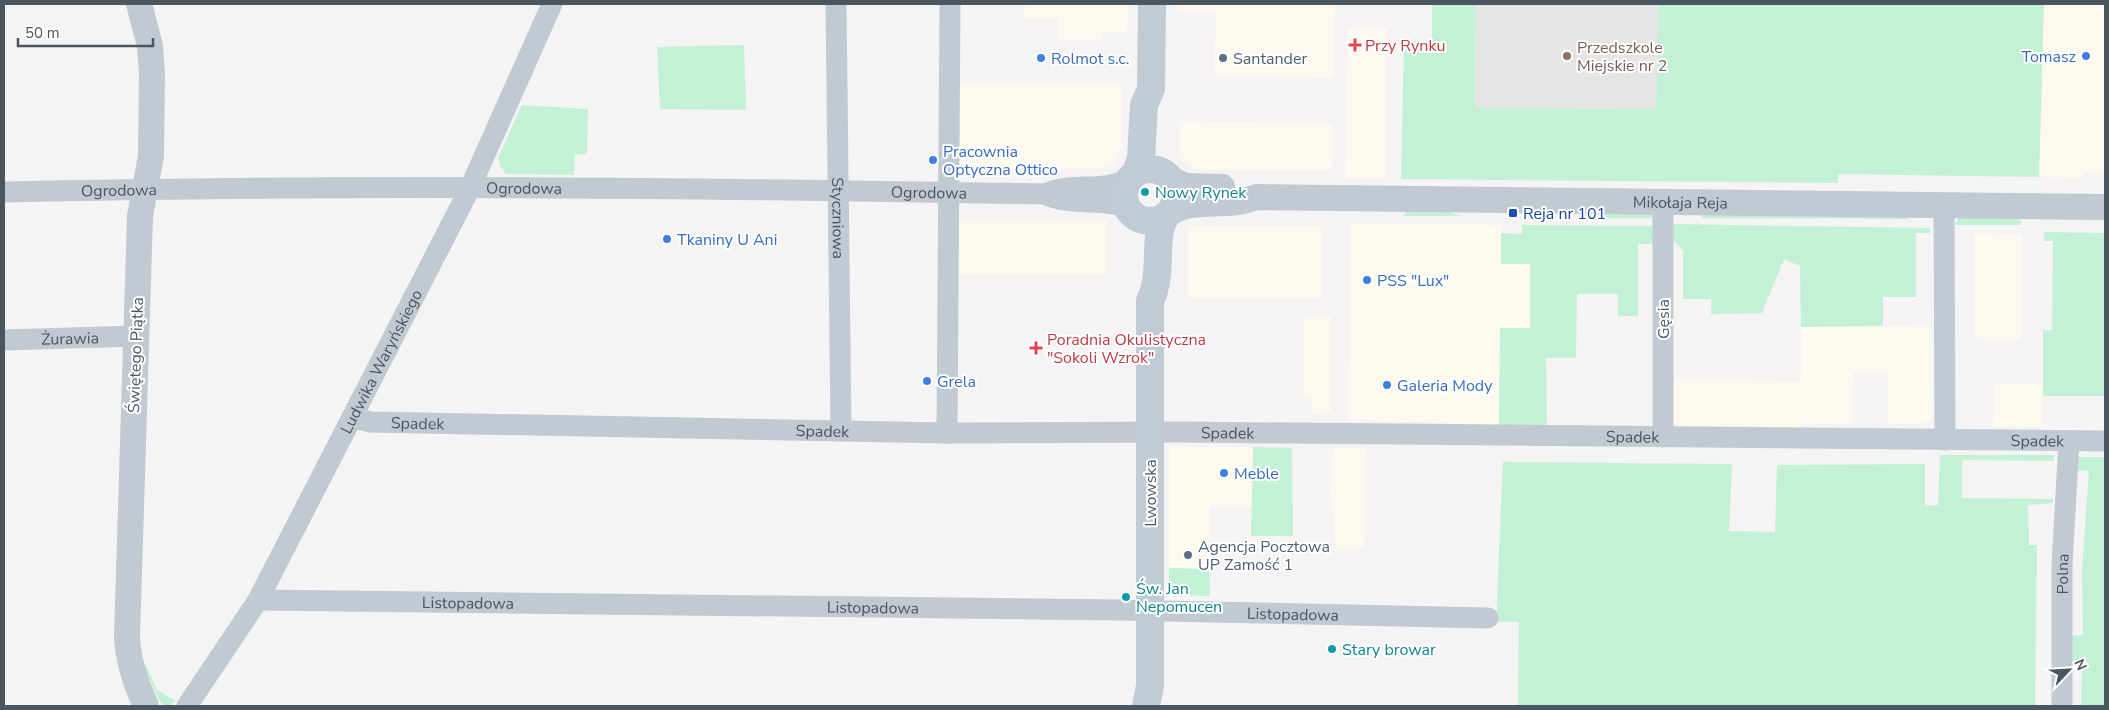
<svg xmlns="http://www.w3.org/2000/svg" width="2109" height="710" viewBox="0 0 2109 710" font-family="'Nunito Sans',sans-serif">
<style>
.commercial{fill:#fdf9ef}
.education{fill:#e6e4e5}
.green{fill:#c3f1d5}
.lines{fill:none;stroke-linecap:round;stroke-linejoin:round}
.minor{stroke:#c1cad2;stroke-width:21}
.tertiary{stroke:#c1cad2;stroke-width:26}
.secondary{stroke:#c1cbd6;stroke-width:28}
.health-dot{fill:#e0444e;stroke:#fff;stroke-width:2}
.education-dot{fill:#8d6e63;stroke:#fff;stroke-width:2}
.shop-dot{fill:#3f7fe0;stroke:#fff;stroke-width:2}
.service-dot{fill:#5c6f8a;stroke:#fff;stroke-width:2}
.culture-dot{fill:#0f9aa8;stroke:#fff;stroke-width:2}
.transit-dot{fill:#1a4fb4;stroke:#fff;stroke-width:2}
.labels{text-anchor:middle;stroke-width:4;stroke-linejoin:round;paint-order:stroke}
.health-label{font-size:16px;fill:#be3a42;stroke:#fff;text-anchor:start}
.education-label{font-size:16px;fill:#785e54;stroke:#fff;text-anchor:start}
.shop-label{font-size:16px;fill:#366cbe;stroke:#fff;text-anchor:start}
.service-label{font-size:16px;fill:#4e5e75;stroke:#fff;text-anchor:start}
.street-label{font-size:16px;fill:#4a5661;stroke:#fff}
.culture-label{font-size:16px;fill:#0d838f;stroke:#fff;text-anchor:start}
.transit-label{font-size:16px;fill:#164399;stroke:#fff;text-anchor:start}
</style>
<rect width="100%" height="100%" fill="#f5f3f3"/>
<g class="commercial">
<path d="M1024 4H1128L1127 33 1103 32 1102 40 1058 39V18H1025Z"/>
<path d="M1179 4H1335L1333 78 1214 75 1216 12 1178 11Z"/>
<path d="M2044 4H2105V173L2084 172V178L2039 177Z"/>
<path d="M1387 28V178H1345L1348 29Z"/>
<path d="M959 83H1121V148L1117 156 1114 163 1099 169 959 168Z"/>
<path d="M1180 121 1333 124 1332 170H1196L1184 159 1180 152Z"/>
<rect x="959" y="221" width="148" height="53"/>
<path d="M1351 224 1501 225V264H1530V328H1500L1499 425 1348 420Z"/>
<rect x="1188" y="226" width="133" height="72"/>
<path d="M1975 233 2022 234 2021 340 1975 339Z"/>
<path d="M1304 317H1331V413L1312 414 1313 397H1304Z"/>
<path d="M1867 325 1932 327V419L1926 423H1887L1888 373H1853L1852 423H1801L1800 428H1680L1673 421 1672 379 1801 382V327Z"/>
<path d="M1994 384 2043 385 2042 427H1993Z"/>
<path d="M1169 447H1253L1252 507H1210L1209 569 1169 568Z"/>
<path d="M1333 448H1365L1364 548 1336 549 1331 495Z"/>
</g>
<path class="education" d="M1476 4H1659L1656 109 1475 108Z"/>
<g class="green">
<path d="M1432 4H1476L1475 108 1656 109 1659 4H2044L2039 177 1838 174V183L1401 179 1404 41H1432Z"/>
<path d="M744 45 746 110 660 109 657 47Z"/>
<path d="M522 105 588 109 587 154H575L574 175 506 174 500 166 498 158Z"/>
<path d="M1407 211 1450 212 1460 216H1403Z"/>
<path d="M1701 211 1909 213V219L1701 218Z"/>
<path d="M1583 213 1651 214 1653 218H1584Z"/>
<path d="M2018 215 2022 225H1955L1959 217Z"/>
<path d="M1670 224 1930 228V233H1916V297H1883V326L1801 327 1800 266 1784 259 1762 313 1711 314V299H1683V251L1670 237Z"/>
<path d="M1522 225 1654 226V244H1638V316H1618V294H1577L1576 358H1546L1547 426 1499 425 1500 328H1530V264H1501V233L1522 234Z"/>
<path d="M2044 232 2105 233V396H2043V330H2052L2053 241H2044Z"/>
<path d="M1253 447 1292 448 1293 536H1251Z"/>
<path d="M1940 455H2054V461L1962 460V498L2053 499V503L2028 505 2029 545H2037L2035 706H1518L1519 622H1496L1503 462 1732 464 1729 531 1775 532 1777 465 1925 464V506L1938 505Z"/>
<path d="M2076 457H2105V706H2081L2082 661 2070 660 2069 636 2083 635 2082 569 2089 471 2076 470Z"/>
<path d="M1169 568 1209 569 1210 596 1169 595Z"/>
<path d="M143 665H146L157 690 175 700 172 704 166 706 160 702Z"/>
</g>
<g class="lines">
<g class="minor">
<path id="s1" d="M836 4 841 431"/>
<path id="s2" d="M4 192C351 184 698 188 1045 194 1073 181 1105 194 1131 177"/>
<path d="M1045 194C1073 208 1109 196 1129 210"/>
<path d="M1663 201V437"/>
<path d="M1944 204 1945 440"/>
<path id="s3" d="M4 340 136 336"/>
<path id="s4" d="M352 418 371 422 947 433 1181 432 2105 441"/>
<path d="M947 433 950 4"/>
<path id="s5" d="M258 600 1117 610 1488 618"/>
<path id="s6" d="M187 706 258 600 470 188 552 4"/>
<path id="s7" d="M2062 706V565L2069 441"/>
</g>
<g class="tertiary">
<path d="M139 4 150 46 152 74 151 156 140 216 127 637C128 662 136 684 146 706"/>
<path d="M1173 181 1186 186 1222 187"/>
<path id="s8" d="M1168 214C1195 196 1227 210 1256 197L2105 207"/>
</g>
<g class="secondary">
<circle cx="1150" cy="195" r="26"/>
<path d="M1136 173 1141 158 1144 105 1151 89 1152 4"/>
<path d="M1146 706 1150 686V301C1164 272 1152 240 1165 217"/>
</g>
</g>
<g class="health-dot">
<path d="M1352.5 37.5h5v5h5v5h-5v5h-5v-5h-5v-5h5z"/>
<path d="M1033.5 340.5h5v5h5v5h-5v5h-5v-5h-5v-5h5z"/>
</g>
<circle class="education-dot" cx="1567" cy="56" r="5"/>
<g class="shop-dot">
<circle cx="2086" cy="56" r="5"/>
<circle cx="1041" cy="58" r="5"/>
<circle cx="933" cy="160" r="5"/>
<circle cx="667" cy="239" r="5"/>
<circle cx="1367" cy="280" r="5"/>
<circle cx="927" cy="381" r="5"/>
<circle cx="1387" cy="385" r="5"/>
<circle cx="1224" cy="473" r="5"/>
</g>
<g class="service-dot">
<circle cx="1223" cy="58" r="5"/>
<circle cx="1188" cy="555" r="5"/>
</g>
<g class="culture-dot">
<circle cx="1145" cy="192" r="5"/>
<circle cx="1126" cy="597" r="5"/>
<circle cx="1332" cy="649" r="5"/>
</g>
<rect class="transit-dot" x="1508" y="208" width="10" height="10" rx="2.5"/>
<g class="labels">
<g class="health-label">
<text x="1365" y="51">Przy Rynku</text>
<text x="1047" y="345">Poradnia Okulistyczna<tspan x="1047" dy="18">"Sokoli Wzrok"</tspan></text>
</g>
<g class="education-label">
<text x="1577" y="53">Przedszkole<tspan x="1577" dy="18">Miejskie nr 2</tspan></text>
</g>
<g class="shop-label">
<text x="2076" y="62" text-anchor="end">Tomasz</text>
<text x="1051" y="64">Rolmot s.c.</text>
<text x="943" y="157">Pracownia<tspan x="943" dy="18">Optyczna Ottico</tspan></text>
<text x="677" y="245">Tkaniny U Ani</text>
<text x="1377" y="286">PSS "Lux"</text>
<text x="937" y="387">Grela</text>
<text x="1397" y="391">Galeria Mody</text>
<text x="1234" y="479">Meble</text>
</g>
<g class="service-label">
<text x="1233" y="64">Santander</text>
<text x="1198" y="552">Agencja Pocztowa<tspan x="1198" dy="18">UP Zamość 1</tspan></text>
</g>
<g class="street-label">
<text dy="6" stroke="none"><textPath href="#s2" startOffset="520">Ogrodowa</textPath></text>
<text dy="6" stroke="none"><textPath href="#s2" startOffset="115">Ogrodowa</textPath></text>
<text dy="6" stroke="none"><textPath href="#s2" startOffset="925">Ogrodowa</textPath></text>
<text dy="6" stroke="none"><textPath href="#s8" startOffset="515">Mikołaja Reja</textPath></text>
<text dy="6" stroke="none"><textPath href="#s1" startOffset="214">Styczniowa</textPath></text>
<text transform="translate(1663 319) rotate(-90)" y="6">Gęsia</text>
<text dy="6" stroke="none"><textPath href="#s3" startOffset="66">Żurawia</textPath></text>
<text transform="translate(135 355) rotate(-88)" y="6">Świętego Piątka</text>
<text dy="6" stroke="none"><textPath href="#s6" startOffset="396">Ludwika Waryńskiego</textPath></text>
<text dy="6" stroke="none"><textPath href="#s4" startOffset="66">Spadek</textPath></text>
<text dy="6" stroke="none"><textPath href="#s4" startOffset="471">Spadek</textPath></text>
<text dy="6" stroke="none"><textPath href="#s4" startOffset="876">Spadek</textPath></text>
<text dy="6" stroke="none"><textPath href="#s4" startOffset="1281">Spadek</textPath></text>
<text dy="6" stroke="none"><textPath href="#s4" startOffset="1686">Spadek</textPath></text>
<text transform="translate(1150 493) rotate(-90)" y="6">Lwowska</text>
<text dy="6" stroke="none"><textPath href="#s7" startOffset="132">Polna</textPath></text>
<text dy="6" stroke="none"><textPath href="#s5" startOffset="210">Listopadowa</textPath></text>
<text dy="6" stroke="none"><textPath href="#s5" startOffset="615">Listopadowa</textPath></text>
<text dy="6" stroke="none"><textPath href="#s5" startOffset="1035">Listopadowa</textPath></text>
</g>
<g class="culture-label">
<text x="1155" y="198">Nowy Rynek</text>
<text x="1136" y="594">Św. Jan<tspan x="1136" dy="18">Nepomucen</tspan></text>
<text x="1342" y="655">Stary browar</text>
</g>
<g class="transit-label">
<text x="1523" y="219">Reja nr 101</text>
</g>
</g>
<rect width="2109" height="710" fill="none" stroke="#4a5661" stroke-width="10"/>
<g transform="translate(2069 670) rotate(65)" stroke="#ffffff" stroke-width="4" paint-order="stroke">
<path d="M0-4L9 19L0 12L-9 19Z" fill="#4a5661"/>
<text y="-8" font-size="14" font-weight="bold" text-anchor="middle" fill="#4a5661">N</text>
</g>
<path d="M18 38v8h135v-8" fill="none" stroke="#4a5661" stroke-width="2.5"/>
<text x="25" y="38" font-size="15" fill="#4a5661" stroke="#ffffff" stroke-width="4" paint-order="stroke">50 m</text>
</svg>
